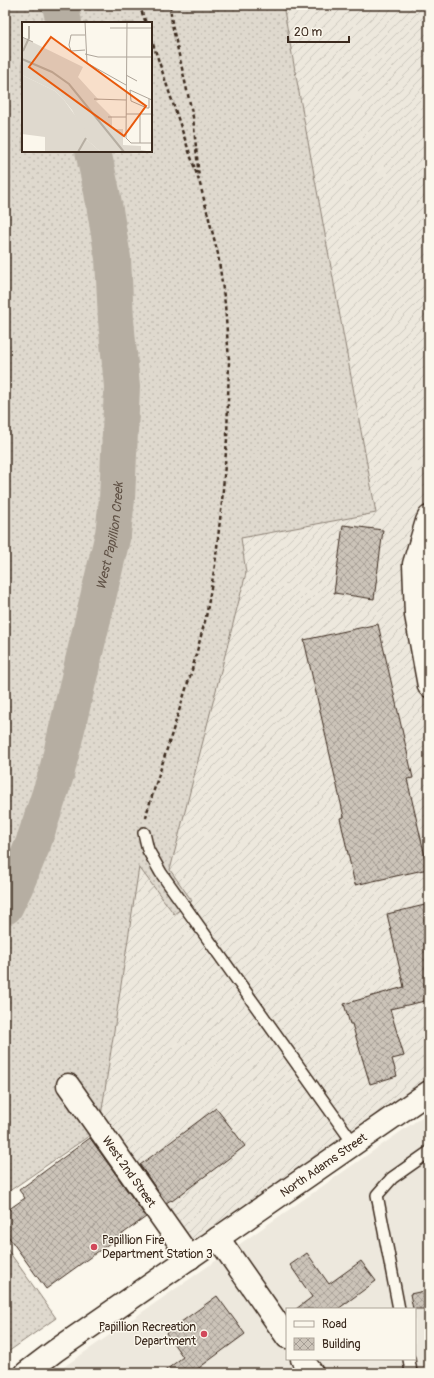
<svg xmlns="http://www.w3.org/2000/svg" width="434" height="1378" viewBox="0 0 434 1378" font-family="Pangolin,sans-serif">
<style>
.built{fill:#ede8dd;fill-rule:evenodd}
.industrial{fill:url(#industrial-furrows)}
.grass{fill:url(#grass-dots);stroke:#8d8276;fill-rule:evenodd}
.lines{fill:none;stroke-linecap:round;stroke-linejoin:round}
.river{stroke:#b6aea2;stroke-width:36}
.building{fill:url(#building-cross-hatch);stroke:#3b2a1e}
.lane-casing{stroke:#3b2a1e;stroke-width:14}
.street-casing{stroke:#3b2a1e;stroke-width:25}
.path{stroke:#3b2a1e;stroke-width:2.5;stroke-dasharray:4 3;stroke-linecap:butt}
.lane{stroke:#fbf7ec;stroke-width:11}
.street{stroke:#fbf7ec;stroke-width:22}
.poi-dot{fill:#d1495b;stroke:#fbf7ec;stroke-width:1.5}
.labels{text-anchor:middle;stroke-width:3;stroke-linejoin:round;paint-order:stroke}
.street-label{font-size:12px;fill:#3b2a1e;stroke:#fbf7ec}
.poi-label{font-size:12px;fill:#3b2a1e;stroke:#fbf7ec;text-anchor:start}
.water-label{font-size:13px;font-style:italic;fill:#605246;stroke:#fbf7ec}
.inset-river{fill:none;stroke:#b6aea2;stroke-width:2}
.inset-road{fill:none;stroke:#aea59a;stroke-width:1}
.view{fill:#e8590c;fill-opacity:0.15;stroke:#e8590c;stroke-width:2}
.inset-edge{fill:none;stroke:#3b2a1e;stroke-width:2}
</style>
<defs>
<pattern id="industrial-furrows" width="10" height="10" patternUnits="userSpaceOnUse"><rect width="10" height="10" fill="#ede8dd"/><path d="M-1 1l2-2M0 10L10 0M9 11l2-2" fill="none" stroke="#ccc7bd"/></pattern>
<pattern id="grass-dots" width="8" height="8" patternUnits="userSpaceOnUse"><rect width="8" height="8" fill="#dfd9ce"/><path d="M2 2h.1M6 6h.1" fill="none" stroke="#c0bab0" stroke-width="1.8" stroke-linecap="round"/></pattern>
<pattern id="building-cross-hatch" width="8" height="8" patternUnits="userSpaceOnUse"><rect width="8" height="8" fill="#ccc4b9"/><path d="M0 0l8 8M0 8l8-8" fill="none" stroke="#a79f96"/></pattern>
</defs>
<rect width="100%" height="100%" fill="#fbf7ec"/>
<filter id="ink" filterUnits="userSpaceOnUse"><feTurbulence type="fractalNoise" baseFrequency=".025" numOctaves="2"/><feDisplacementMap in="SourceGraphic" scale="8" xChannelSelector="R" yChannelSelector="G"/><feConvolveMatrix kernelMatrix="1 2 1 2 8 2 1 2 1" color-interpolation-filters="sRGB"/></filter>
<g filter="url(#ink)">
<path class="built" d="M429 1112V1373H55ZM287 1309H415V1359H287Z"/>
<path class="industrial" d="M283 5H429V1090L190 1258 99 1129 139 866 174 914 170 870 246 573 241 538 376 512Z"/>
<g class="grass">
<path d="M5 5H283L376 513 241 538 246 573 170 870 192 901 174 914 139 867 99 1129 5 1194ZM23 23H151V151H23Z"/>
<path d="M5 1246 56 1318 5 1354Z"/>
</g>
<g class="lines">
<g class="river">
<path d="M60 5 64 23"/>
<path id="s1" d="M5 907 15 887 33 844 56 775 113 534 117 499 122 387 116 320 113 258 102 192 93 151"/>
</g>
</g>
<g class="building">
<path d="M343 525 383 530 374 599 334 593Z"/>
<path d="M378 624 413 778 407 779 428 869 355 885 340 818 344 817 304 640Z"/>
<path d="M429 904V1000L390 1009 404 1056 392 1059 397 1076 370 1084 352 1024H350L344 1004 404 987 387 914Z"/>
<path d="M216 1108 245 1146 172 1201 171 1200 166 1203 140 1165Z"/>
<path d="M90 1138 146 1217 46 1289 5 1232V1212L25 1198 19 1190Z"/>
<path d="M307 1253 329 1284 361 1261 376 1281 338 1309H296L312 1297 290 1265Z"/>
<path d="M429 1290V1309H413L410 1294Z"/>
<path d="M217 1296 245 1334 192 1373H162L183 1357 166 1333Z"/>
</g>
<g class="lines">
<g class="lane-casing">
<g id="lane">
<path d="M144 833 148 850 161 873 354 1144"/>
<path d="M399 1309 377 1195 392 1178 429 1152"/>
<path d="M409 1359 411 1373"/>
</g>
</g>
<g class="street-casing">
<g id="street">
<path d="M429 517 427 521 414 564 416 615 429 686"/>
<path id="s2" d="M68 1085 190 1258"/>
<path d="M218 1238 287 1337"/>
<path d="M302 1359 312 1373"/>
<path id="s3" d="M26 1373 55 1351 429 1092"/>
</g>
</g>
<g class="path">
<path d="M139 5 146 23"/>
<path d="M170 5 172 24 193 117 199 178"/>
<path d="M146 818 147 812 192 670 206 617 215 565 222 502 227 439 229 361 225 304 218 254 200 184 151 38"/>
</g>
<use href="#lane" class="lane"/>
<use href="#street" class="street"/>
</g>
</g>
<g class="poi-dot">
<circle cx="94" cy="1247" r="4"/>
<circle cx="204" cy="1334" r="4"/>
</g>
<g class="labels">
<g class="street-label">
<text dy="4" stroke="none"><textPath href="#s3" startOffset="363">North Adams Street</textPath></text>
<text dy="4" stroke="none"><textPath href="#s2" startOffset="106">West 2nd Street</textPath></text>
</g>
<g class="poi-label">
<text x="102" y="1244">Papillion Fire<tspan x="102" dy="14">Department Station 3</tspan></text>
<text x="196" y="1331" text-anchor="end">Papillion Recreation<tspan x="196" dy="14">Department</tspan></text>
</g>
<g class="water-label">
<text dy="5" stroke="none"><textPath href="#s1" startOffset="387">West Papillion Creek</textPath></text>
</g>
</g>
<g transform="translate(22 22)">
<rect width="130" height="130" fill="#fbf7ec"/>
<path d="M0 15 61 45 56 55 76 77H79L74 79 90 95V107H101V123L119 124V128L130 130H79L65 118 50 88 42 78 33 69 0 53Z" fill="#dfd9ce"/>
<path d="M0 53 33 69 42 78 65 110V118L79 130H23V115L0 112Z" fill="#dfd9ce"/>
<path class="inset-river" d="M1 29 7 16V4M0 37 30 50 47 62 102 130M56 130 64 116"/>
<path class="inset-road" d="M63 0 65 41 104 63M105 0 104 116 109 121H130M88 6H130M0 15 11 20M63 28 49 29 47 23 49 13H63M63 32 76 35H130M104 53 115 59M108 68 109 79 125 86H127V77M108 68 130 78M72 77 104 78M104 92H130M86 95H104M118 121V92"/>
<path class="view" d="M29 15 124 84 102 114 7 45Z"/>
<rect width="130" height="130" class="inset-edge"/>
</g>
<rect width="434" height="1378" fill="none" stroke="#fbf7ec" stroke-width="20"/>
<rect x="10" y="10" width="414" height="1358" fill="none" stroke="#3b2a1e" stroke-width="1.5" filter="url(#ink)"/>
<rect x="286" y="1308" width="130" height="52" fill="#fbf7ec" stroke="#aea59a"/>
<rect x="294" y="1321" width="20" height="6" fill="#fbf7ec" stroke="#aea59a"/>
<text x="322" y="1328" font-size="12" fill="#3b2a1e">Road</text>
<rect x="294" y="1338" width="20" height="12" fill="url(#building-cross-hatch)" stroke="#aea59a"/>
<text x="322" y="1348" font-size="12" fill="#3b2a1e">Building</text>
<path d="M288 36v6h61v-6" fill="none" stroke="#3b2a1e" stroke-width="2"/>
<text x="294" y="36" font-size="12" fill="#3b2a1e" stroke="#fbf7ec" stroke-width="3" paint-order="stroke">20 m</text>
</svg>
